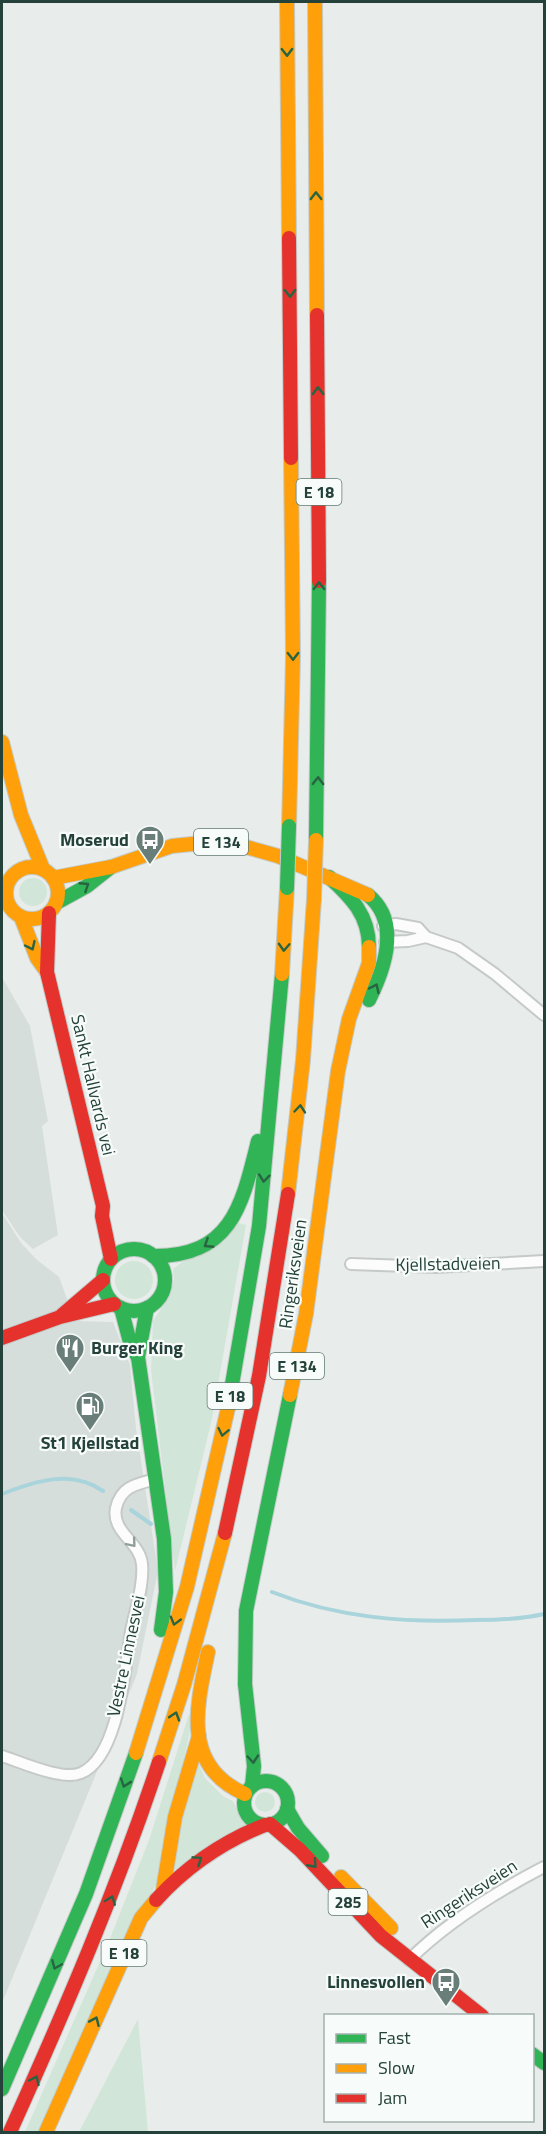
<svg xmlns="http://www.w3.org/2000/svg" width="546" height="2134" viewBox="0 0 546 2134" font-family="'Titillium Web',sans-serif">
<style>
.built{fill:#d6dedb}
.green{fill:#d1e6d8}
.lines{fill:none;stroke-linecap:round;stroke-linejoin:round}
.stream{stroke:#a9d4db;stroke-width:4}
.street-casing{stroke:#c5cac8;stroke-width:14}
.fast-casing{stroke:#c3cbc8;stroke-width:16}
.slow-casing{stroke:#c3cbc8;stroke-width:16}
.jam-casing{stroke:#c3cbc8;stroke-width:16}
.street{stroke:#fcfcfc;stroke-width:10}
.fast{stroke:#30b455;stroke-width:14}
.slow{stroke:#ff9f0a;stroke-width:14}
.jam{stroke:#e5322d;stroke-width:14}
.fast-bridge-casing{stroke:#c3ccc9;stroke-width:16;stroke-linecap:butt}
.slow-bridge-casing{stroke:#c3ccc9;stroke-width:16;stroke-linecap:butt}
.fast-bridge{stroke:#30b455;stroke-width:14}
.slow-bridge{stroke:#ff9f0a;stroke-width:14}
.oneway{stroke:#286442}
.oneway2{stroke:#909f9b}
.labels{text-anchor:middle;stroke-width:4.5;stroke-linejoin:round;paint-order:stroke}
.shield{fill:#f7fbf9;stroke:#637a73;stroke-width:1.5}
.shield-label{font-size:16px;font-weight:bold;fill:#24423a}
.poi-label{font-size:18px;font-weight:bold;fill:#24423a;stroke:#f7fbf9;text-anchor:end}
.street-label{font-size:18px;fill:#24423a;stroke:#f7fbf9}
</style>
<rect width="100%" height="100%" fill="#e8edeb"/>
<g class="built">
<path d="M2 977 30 1026 48 1121 42 1126 58 1235 33 1249 20 1237 2 1210Z"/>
<path d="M2 1213 21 1243 36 1259 59 1277 75 1321 113 1322 130 1365 136 1428 158 1571 137 1674 2 2003Z"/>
</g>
<g class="green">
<circle cx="33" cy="892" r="14"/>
<path d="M236 1222 246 1225 212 1419 175 1571 151 1370 153 1321 170 1295 174 1279 173 1269Z"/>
<circle cx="134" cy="1280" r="19"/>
<path d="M189 1714 193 1716 159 1878 40 2132H25L109 1941 149 1840Z"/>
<path d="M198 1763 205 1778 224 1797 233 1801 243 1822 248 1826 174 1870 178 1836Z"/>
<circle cx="265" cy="1802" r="10"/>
<path d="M138 2019 148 2132H79Z"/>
</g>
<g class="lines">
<g class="stream">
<path d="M2 1494C35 1481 71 1469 103 1491"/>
<path d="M131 1510 151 1524"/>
<path d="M272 1592C338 1618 406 1623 476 1620 499 1620 522 1619 544 1614"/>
</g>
<g class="street-casing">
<g id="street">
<path d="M383 926 396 924 418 928 426 937 458 948 495 974 544 1015"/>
<path d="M385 942 408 941 426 937"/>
<path d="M351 1264 436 1267 544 1261"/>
<path d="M2 1756C21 1762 62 1781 81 1773 119 1757 125 1667 131 1631 135 1610 144 1586 142 1564 140 1542 111 1532 116 1508 121 1486 137 1484 156 1479"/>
<path d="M409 1960C447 1922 496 1892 544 1867"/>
</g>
</g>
<g class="fast-casing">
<g id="fast">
<path d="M316 840 319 581"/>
<path d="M329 877C351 897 369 915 369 947"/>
<path d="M368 895C401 922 385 968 369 1000"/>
<path d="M56 903 87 886 111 867"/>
<circle cx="134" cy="1280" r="31"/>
<path d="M153 1256C231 1257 242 1206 258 1141"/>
<path d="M121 1308 131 1346 138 1357"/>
<path d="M147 1308 138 1357 164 1539 166 1592 161 1630"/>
<path d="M228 1408 259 1226 282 974"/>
<circle cx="266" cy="1803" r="22"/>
<path d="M252 1786 254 1766 245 1684 246 1611 290 1395"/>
<path d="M287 1809 298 1828 322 1856"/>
<path d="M532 2054 544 2063"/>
<path d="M2 2089 86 1894 136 1753"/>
</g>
</g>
<g class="slow-casing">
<g id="slow">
<path d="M287 2 289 238"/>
<path d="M315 2 317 315"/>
<path d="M2 742 21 815 43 869"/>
<path d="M289 826 293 656 291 458"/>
<circle cx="32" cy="893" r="26"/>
<path d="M53 878 111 867 172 846 212 842 246 847 278 856 368 895"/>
<path d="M21 917 37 958 47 972"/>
<path d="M282 974 287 888"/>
<path d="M288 1194 303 1060 314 899"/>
<path d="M290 1395 306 1314 338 1071 349 1019 369 963V947"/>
<path d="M208 1652C196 1708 182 1766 245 1794"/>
<path d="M136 1753 187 1587 228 1408"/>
<path d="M159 1762 184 1685 225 1533"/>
<path d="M341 1877 391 1928"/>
<path d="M163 1890 175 1817 199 1736"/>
<path d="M46 2132 141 1918 156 1900"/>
</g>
</g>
<g class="jam-casing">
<g id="jam">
<path d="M289 238 291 458"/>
<path d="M317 315 319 581"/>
<path d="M49 913 47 972 103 1206 102 1216 111 1259"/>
<path d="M62 1315 103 1280"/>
<path d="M2 1338 60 1317 114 1304"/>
<path d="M225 1533 259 1376 288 1194"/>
<path d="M270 1824 300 1850 381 1936 482 2016"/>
<path d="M156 1900C187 1866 222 1842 265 1825"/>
<path d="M10 2132C65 2010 117 1889 159 1762"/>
</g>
</g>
<use href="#street" class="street"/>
<use href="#fast" class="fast"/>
<use href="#slow" class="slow"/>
<use href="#jam" class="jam"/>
<g class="fast-bridge-casing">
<path id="fast-bridge" d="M287 888 289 826"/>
</g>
<g class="slow-bridge-casing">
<path id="slow-bridge" d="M314 899 316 840"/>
</g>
<use href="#fast-bridge" class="fast-bridge"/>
<use href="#slow-bridge" class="slow-bridge"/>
</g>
<defs><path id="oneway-chevron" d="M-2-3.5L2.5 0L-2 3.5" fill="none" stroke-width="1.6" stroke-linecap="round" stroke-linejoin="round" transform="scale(1.5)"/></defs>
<g class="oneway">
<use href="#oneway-chevron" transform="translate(287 52) rotate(89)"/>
<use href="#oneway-chevron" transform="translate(316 196) rotate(-91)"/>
<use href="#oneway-chevron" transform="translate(290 293) rotate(89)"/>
<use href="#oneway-chevron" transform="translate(318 391) rotate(-91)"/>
<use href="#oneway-chevron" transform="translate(319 586) rotate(-90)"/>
<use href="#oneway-chevron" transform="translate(293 656) rotate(90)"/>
<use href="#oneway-chevron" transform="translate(318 781) rotate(-89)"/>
<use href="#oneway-chevron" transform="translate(85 886) rotate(-33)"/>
<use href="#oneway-chevron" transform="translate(31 946) rotate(65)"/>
<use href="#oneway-chevron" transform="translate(284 947) rotate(93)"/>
<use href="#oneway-chevron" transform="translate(375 988) rotate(-65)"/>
<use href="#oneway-chevron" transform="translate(300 1109) rotate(-85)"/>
<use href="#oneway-chevron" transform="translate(264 1178) rotate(96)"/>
<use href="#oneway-chevron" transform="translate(208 1244) rotate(147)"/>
<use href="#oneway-chevron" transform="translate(223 1432) rotate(102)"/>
<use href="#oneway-chevron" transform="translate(175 1621) rotate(106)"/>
<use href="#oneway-chevron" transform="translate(175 1716) rotate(-72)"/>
<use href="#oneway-chevron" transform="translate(253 1759) rotate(85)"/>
<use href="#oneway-chevron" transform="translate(125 1783) rotate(109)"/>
<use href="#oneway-chevron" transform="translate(198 1860) rotate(-34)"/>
<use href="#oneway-chevron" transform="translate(313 1864) rotate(48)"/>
<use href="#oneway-chevron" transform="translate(111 1900) rotate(-69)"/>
<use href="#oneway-chevron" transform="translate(56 1965) rotate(113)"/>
<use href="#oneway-chevron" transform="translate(95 2021) rotate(-66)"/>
<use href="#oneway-chevron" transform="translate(35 2080) rotate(-65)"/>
</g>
<use class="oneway2" href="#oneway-chevron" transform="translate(132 1543) rotate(50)"/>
<defs>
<g id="bus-pin" transform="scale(1.5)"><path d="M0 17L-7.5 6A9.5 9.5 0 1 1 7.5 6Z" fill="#697e78" stroke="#f7fbf9"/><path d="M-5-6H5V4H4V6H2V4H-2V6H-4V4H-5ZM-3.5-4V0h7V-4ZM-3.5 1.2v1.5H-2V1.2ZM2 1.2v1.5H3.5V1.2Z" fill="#fff"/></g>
<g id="restaurant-pin" transform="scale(1.5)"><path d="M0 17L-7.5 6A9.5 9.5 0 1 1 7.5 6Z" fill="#697e78" stroke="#f7fbf9"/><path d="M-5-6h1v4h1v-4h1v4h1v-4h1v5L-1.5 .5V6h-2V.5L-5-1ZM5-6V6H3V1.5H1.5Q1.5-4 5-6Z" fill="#fff"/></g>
<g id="fuel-pin" transform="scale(1.5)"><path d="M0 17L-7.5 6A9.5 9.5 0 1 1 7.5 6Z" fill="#697e78" stroke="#f7fbf9"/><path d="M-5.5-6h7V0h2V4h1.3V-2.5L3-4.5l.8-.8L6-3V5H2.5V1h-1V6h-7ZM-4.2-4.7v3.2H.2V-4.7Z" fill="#fff"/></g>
</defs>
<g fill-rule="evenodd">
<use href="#bus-pin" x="150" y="840"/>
<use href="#restaurant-pin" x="70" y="1348"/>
<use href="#fuel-pin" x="90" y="1406"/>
<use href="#bus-pin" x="446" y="1982"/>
</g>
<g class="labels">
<g class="shield">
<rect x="296.5" y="479" width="45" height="26" rx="4.5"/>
<rect x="194" y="829" width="54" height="26" rx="4.5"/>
<rect x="270" y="1353" width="54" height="26" rx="4.5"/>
<rect x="207.5" y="1383" width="45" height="26" rx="4.5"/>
<rect x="328.5" y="1889" width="39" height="26" rx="4.5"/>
<rect x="101.5" y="1940" width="45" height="26" rx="4.5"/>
</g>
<g class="shield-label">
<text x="319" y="498">E 18</text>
<text x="221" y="848">E 134</text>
<text x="297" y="1372">E 134</text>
<text x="230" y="1402">E 18</text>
<text x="348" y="1908">285</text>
<text x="124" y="1959">E 18</text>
</g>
<g class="poi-label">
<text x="129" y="846">Moserud</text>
<text x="91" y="1354" text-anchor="start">Burger King</text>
<text x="90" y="1449" text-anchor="middle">St1 Kjellstad</text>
<text x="425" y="1988">Linnesvollen</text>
</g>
<g class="street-label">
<text transform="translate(93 1085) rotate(77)" y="6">Sankt Hallvards vei</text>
<text transform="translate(448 1264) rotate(-1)" y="6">Kjellstadveien</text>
<text transform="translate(293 1274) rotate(-82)" y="6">Ringeriksveien</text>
<text transform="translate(126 1656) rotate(-78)" y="6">Vestre Linnesvei</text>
<text transform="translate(469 1894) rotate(-33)" y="6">Ringeriksveien</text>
</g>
</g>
<rect width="546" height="2134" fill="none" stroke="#24423a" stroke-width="6"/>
<rect x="324" y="2014" width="210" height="108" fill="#f7fbf9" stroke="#a3b1ad" stroke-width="1.5"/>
<rect x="336" y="2034" width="30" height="9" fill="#30b455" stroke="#a3b1ad" stroke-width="1.5"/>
<text x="378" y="2044" font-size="18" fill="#24423a">Fast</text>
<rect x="336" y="2064" width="30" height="9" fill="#ff9f0a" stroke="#a3b1ad" stroke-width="1.5"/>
<text x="378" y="2074" font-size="18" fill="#24423a">Slow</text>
<rect x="336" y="2094" width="30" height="9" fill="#e5322d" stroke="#a3b1ad" stroke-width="1.5"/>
<text x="378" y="2104" font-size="18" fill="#24423a">Jam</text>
</svg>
